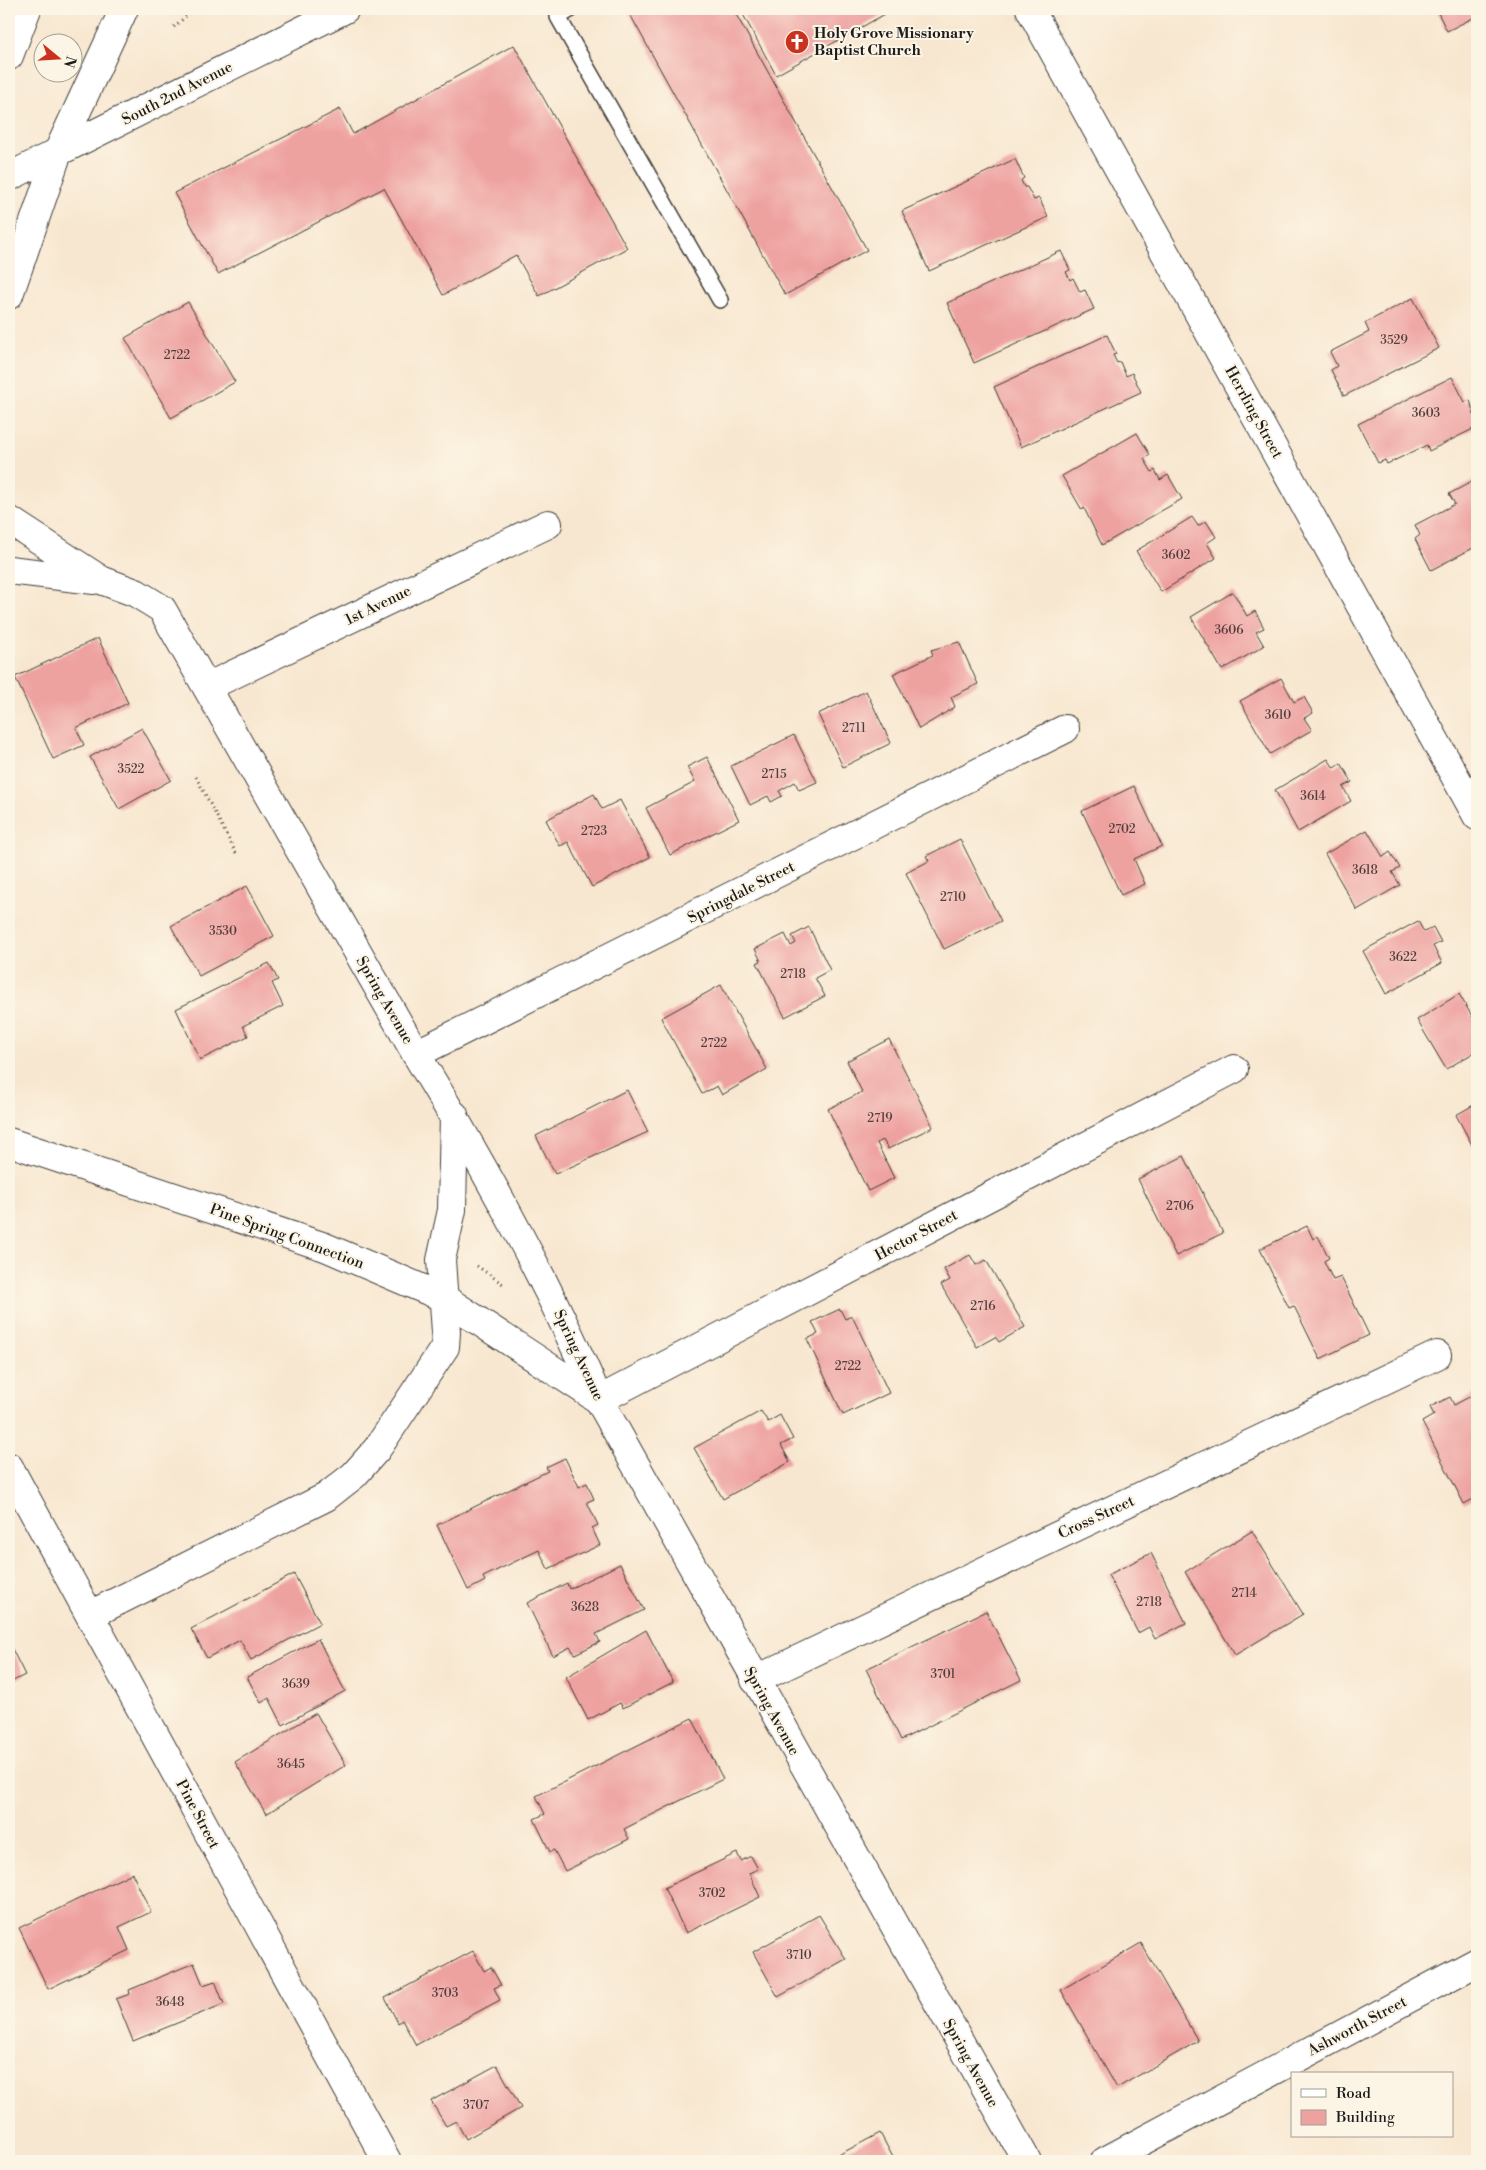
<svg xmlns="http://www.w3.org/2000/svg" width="1486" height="2170" viewBox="0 0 1486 2170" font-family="'Libre Bodoni',serif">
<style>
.building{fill:#eea2a0}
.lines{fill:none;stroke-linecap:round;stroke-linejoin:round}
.service-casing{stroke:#3d3a37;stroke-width:18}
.minor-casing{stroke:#3d3a37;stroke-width:30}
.tertiary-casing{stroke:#3d3a37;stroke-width:30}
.secondary-casing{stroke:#3d3a37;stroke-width:30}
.primary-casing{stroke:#3d3a37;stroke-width:30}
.path{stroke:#3d3a37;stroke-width:3;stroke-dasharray:1 4;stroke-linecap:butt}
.service{stroke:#fff;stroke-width:15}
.minor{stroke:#fff;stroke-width:28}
.tertiary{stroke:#fff;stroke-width:28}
.secondary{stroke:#fff;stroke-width:28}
.primary{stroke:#fff;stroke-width:28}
.labels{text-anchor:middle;stroke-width:4;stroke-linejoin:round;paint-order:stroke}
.number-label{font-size:12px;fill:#503e3d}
.poi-label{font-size:15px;font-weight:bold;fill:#1c1c1c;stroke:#fcf5e5;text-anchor:start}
.street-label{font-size:15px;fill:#1c1c1c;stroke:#fcf5e5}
</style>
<rect width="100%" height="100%" fill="#fcf5e5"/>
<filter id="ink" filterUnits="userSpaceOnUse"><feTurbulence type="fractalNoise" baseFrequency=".02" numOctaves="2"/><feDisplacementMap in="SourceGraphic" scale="10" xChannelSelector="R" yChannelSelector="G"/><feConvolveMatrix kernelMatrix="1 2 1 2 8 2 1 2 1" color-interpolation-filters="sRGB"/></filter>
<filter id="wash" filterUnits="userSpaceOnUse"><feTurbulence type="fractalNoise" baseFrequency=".0096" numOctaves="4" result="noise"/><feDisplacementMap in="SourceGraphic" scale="20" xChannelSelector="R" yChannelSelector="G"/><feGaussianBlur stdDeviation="1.12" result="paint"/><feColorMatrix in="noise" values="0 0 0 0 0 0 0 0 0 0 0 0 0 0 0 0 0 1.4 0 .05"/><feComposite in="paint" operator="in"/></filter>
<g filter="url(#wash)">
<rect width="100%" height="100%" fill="#f8e7d0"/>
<g id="blocks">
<g class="building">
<path d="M627 9H733L867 250 785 295Z"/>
<path d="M740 9H894L776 75Z"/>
<path d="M1436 9H1477V16L1447 31Z"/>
<path d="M514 45 627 248 539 296 516 255 443 295 384 188 218 274 174 193 340 109 353 134Z"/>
<path d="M1015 159 1024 178 1021 180 1024 187H1027L1034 200 1039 198 1048 217 929 271 902 211Z"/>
<path d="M1061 251 1070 270 1066 272 1070 280 1073 278 1080 292 1085 290 1094 309 974 363 947 303Z"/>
<path d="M1413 298 1439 348 1344 396 1331 370 1337 366 1330 352 1369 332 1365 323Z"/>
<path d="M188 302 235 382 171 418 125 338Z"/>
<path d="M1107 335 1116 354 1113 355 1117 363 1120 362 1126 376 1132 373 1141 392 1021 447 994 387Z"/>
<path d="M1452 377 1465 402 1470 400 1477 427 1429 451 1427 445 1387 464 1385 460 1378 463 1358 424Z"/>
<path d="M1137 433 1150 455 1144 459 1152 472 1155 470 1160 480 1168 475 1182 499 1102 545 1084 508 1082 510 1062 476Z"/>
<path d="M1477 479V546L1431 570 1415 539 1420 535 1415 525 1455 504 1449 494Z"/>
<path d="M1192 517 1198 526 1206 521 1216 537 1207 543 1216 558 1161 592 1136 551Z"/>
<path d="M1233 592 1247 616 1255 611 1264 628 1256 632 1264 646 1222 670 1191 617Z"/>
<path d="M98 638 128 703 76 728 84 745 53 759 15 677Z"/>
<path d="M959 642 978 684 951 697 955 707 919 729 893 674 933 655 931 650Z"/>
<path d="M1281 678 1294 702 1304 697 1313 713 1304 718 1312 730 1270 754 1240 701Z"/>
<path d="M866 691 891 743 843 767 818 714Z"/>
<path d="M142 728 171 780 119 809 90 757Z"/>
<path d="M794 735 817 782 799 790 795 782 779 791 782 796 771 802 768 796 750 805 731 766Z"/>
<path d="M707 757 739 820 670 855 646 808 695 782 687 767Z"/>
<path d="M1328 759 1334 768 1341 763 1352 782 1343 787 1351 801 1298 832 1275 790Z"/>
<path d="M1134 786 1162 846 1134 859 1145 884 1121 895 1082 811Z"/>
<path d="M594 794 602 809 620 800 650 857 592 887 568 842 560 846 546 820Z"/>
<path d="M1367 830 1383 857 1390 852 1400 868 1392 872 1400 885 1357 910 1325 854Z"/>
<path d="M960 839 1001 921 944 949 906 873 929 861 926 856Z"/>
<path d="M247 886 274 936 199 976 171 926Z"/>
<path d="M1418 921 1424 932 1433 927 1441 942 1433 946 1442 963 1386 994 1363 951Z"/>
<path d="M809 927 830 970 815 978 825 996 785 1017 757 963 761 961 755 949 785 934 791 946 796 943 792 936Z"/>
<path d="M269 963 278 980 272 983 283 1006 243 1026 248 1036 200 1060 176 1009Z"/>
<path d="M721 985 767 1069 722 1095 717 1086 702 1094 661 1018Z"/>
<path d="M1459 994 1473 1018 1477 1016V1051L1446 1069 1417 1020Z"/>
<path d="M889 1039 933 1127 888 1149 883 1140 877 1143 894 1178 868 1191 828 1109 862 1092 847 1061Z"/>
<path d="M627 1090 648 1132 555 1174 536 1136Z"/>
<path d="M1477 1103V1154L1456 1115Z"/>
<path d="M1184 1156 1223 1233 1176 1256 1138 1179Z"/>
<path d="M1307 1226 1313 1239 1318 1236 1329 1258 1324 1261 1333 1280 1341 1277 1369 1335 1320 1359 1294 1306 1289 1308 1260 1249Z"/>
<path d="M970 1255 976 1265 986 1260 1025 1327 999 1342 995 1337 977 1347 941 1285 950 1280 944 1269Z"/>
<path d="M840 1309 845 1319 852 1316 889 1393 843 1415 807 1339 818 1334 812 1322Z"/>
<path d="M1477 1393V1497L1464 1504 1422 1422 1434 1415 1430 1407 1450 1397 1454 1405Z"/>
<path d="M761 1411 768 1422 780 1415 793 1439 781 1445 790 1462 723 1499 694 1448Z"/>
<path d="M565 1458 579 1487 587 1483 594 1499 587 1502 598 1525 592 1528 600 1545 548 1569 539 1550 483 1577 485 1581 468 1590 437 1525 548 1471 546 1467Z"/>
<path d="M1252 1531 1303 1614 1235 1655 1185 1572Z"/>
<path d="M1151 1553 1186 1623 1155 1639 1149 1627 1138 1633 1108 1575Z"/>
<path d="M620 1564 644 1610 596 1634 600 1642 575 1654 570 1647 553 1656 527 1603 567 1583 569 1589Z"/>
<path d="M294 1574 320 1623 251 1660 240 1640 207 1658 191 1629Z"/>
<path d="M986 1611 1021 1680 901 1740 866 1669Z"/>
<path d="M646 1630 673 1682 623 1708 620 1703 588 1720 566 1677Z"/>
<path d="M318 1639 345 1691 283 1725 269 1698 261 1703 247 1677Z"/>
<path d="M9 1643 25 1675 9 1683Z"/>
<path d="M316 1713 346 1765 266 1814 235 1762Z"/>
<path d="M692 1718 723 1779 624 1829 629 1839 565 1871 554 1850 550 1852 534 1819 545 1814 536 1796Z"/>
<path d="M737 1853 741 1861 751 1856 758 1869 749 1873 760 1897 686 1933 664 1888Z"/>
<path d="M132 1873 151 1912 119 1927 129 1950 48 1989 19 1928Z"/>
<path d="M819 1915 846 1959 778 1997 753 1952Z"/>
<path d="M1141 1943 1198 2041 1117 2088 1061 1990Z"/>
<path d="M473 1951 484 1971 491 1967 501 1985 494 1988 500 2000 416 2045 402 2020 398 2023 385 1998Z"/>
<path d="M194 1963 203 1985 215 1981 224 2004 133 2041 116 1999 130 1994 129 1990Z"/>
<path d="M497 2065 521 2108 466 2139 456 2121 446 2126 431 2101Z"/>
<path d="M880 2133 895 2161H827Z"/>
</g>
</g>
</g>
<g filter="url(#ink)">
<use href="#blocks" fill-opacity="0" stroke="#3d3a37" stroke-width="1"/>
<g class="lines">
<g class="service-casing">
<path id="service" d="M572 9 558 17 720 300"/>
</g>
<g class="minor-casing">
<g id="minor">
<path d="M1030 9 1477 816"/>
<path d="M207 687 548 524"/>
<path d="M416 1054 1065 729"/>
<path d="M599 1400 1234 1069"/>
<path d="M9 1467 387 2161"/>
<path d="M90 1615 326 1497 354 1475 377 1449 445 1347 446 1332 441 1260 452 1210 454 1115"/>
<path d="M755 1680 1437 1355"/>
<path d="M1105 2161 1477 1962"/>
</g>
</g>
<g class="tertiary-casing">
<g id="tertiary">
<path d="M58 152 345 9"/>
<path d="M9 520 101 580 136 593 162 609 416 1054C484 1165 547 1281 599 1400L1027 2161"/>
<path d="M9 570 94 580"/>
<path d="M9 1142 325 1247 442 1297 599 1400"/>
</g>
</g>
<g class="secondary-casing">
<path id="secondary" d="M9 177 58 152"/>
</g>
<g class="primary-casing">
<g id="primary">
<path d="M328 9 341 11"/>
<path d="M9 56 27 9"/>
<path d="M9 295 58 152 124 9"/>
</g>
</g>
<g class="path">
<path d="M174 27 194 9"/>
<path d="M196 777 236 853"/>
<path d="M477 1266 503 1284"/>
</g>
<use href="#service" class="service"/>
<use href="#minor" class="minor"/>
<use href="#tertiary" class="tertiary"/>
<use href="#secondary" class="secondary"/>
<use href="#primary" class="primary"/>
</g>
</g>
<defs>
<g id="church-disc" transform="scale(1.25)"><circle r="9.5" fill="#c8321e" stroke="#fcf5e5"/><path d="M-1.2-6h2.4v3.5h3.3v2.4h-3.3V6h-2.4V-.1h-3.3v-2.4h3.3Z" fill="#fff"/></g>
</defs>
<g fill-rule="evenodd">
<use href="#church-disc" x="797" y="42"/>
</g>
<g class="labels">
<g class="number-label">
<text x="1394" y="344">3529</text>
<text x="177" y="359">2722</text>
<text x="1426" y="417">3603</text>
<text x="1176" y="559">3602</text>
<text x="1229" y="634">3606</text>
<text x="1278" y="719">3610</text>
<text x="854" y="732">2711</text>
<text x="131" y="773">3522</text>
<text x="774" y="778">2715</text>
<text x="1313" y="800">3614</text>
<text x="1122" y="833">2702</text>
<text x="594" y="835">2723</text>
<text x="1365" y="874">3618</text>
<text x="953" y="901">2710</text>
<text x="223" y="935">3530</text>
<text x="1403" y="961">3622</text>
<text x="793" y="978">2718</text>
<text x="714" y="1047">2722</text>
<text x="880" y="1122">2719</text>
<text x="1180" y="1210">2706</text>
<text x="983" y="1310">2716</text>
<text x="848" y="1370">2722</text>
<text x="1244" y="1597">2714</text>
<text x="1149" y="1606">2718</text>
<text x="585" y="1611">3628</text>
<text x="943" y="1678">3701</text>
<text x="296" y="1688">3639</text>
<text x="291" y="1768">3645</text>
<text x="712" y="1897">3702</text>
<text x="799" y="1959">3710</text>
<text x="445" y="1997">3703</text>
<text x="170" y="2006">3648</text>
<text x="476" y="2109">3707</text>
</g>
<g class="poi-label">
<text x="814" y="38">Holy Grove Missionary<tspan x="814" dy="17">Baptist Church</tspan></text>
</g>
<g class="street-label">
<text transform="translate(177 93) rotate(-27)" y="5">South 2nd Avenue</text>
<text transform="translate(1254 412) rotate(61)" y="5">Herrling Street</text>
<text transform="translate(378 605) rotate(-26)" y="5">1st Avenue</text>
<text transform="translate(741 892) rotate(-27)" y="5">Springdale Street</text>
<text transform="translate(385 1000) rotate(60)" y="5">Spring Avenue</text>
<text transform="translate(916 1235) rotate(-28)" y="5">Hector Street</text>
<text transform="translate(287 1236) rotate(20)" y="5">Pine Spring Connection</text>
<text transform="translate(579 1355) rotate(65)" y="5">Spring Avenue</text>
<text transform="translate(1096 1517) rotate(-25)" y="5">Cross Street</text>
<text transform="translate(772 1711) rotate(61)" y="5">Spring Avenue</text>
<text transform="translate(198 1814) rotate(62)" y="5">Pine Street</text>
<text transform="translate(1357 2026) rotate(-28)" y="5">Ashworth Street</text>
<text transform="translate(971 2063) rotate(61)" y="5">Spring Avenue</text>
</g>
</g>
<rect width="1486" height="2170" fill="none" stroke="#fcf5e5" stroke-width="30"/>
<rect x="1291" y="2072" width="162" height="65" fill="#fcf5e5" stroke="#a29e95"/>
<rect x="1301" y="2089" width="25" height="8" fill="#ffffff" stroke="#a29e95"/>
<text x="1336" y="2098" font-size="15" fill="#1c1c1c">Road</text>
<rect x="1301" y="2110" width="25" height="15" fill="#eea2a0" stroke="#a29e95"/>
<text x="1336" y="2122" font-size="15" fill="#1c1c1c">Building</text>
<g transform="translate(58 58) rotate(108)"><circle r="24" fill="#fcf5e5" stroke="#a29e95"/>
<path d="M0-4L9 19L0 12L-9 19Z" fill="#c8321e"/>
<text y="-8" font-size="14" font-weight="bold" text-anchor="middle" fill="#1c1c1c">N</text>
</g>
</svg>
